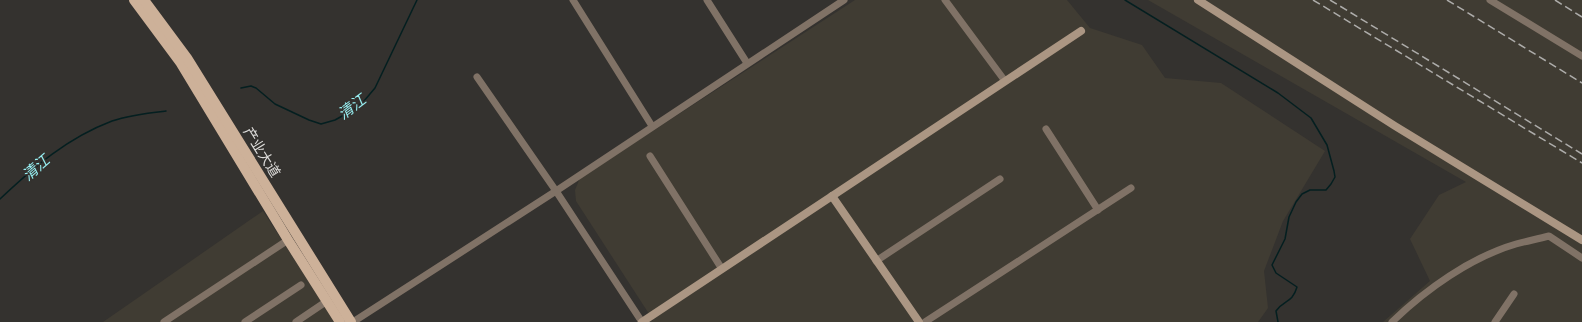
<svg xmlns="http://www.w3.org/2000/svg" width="1582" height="322" viewBox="0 0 1582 322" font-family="Cabin,'Noto Sans SC',sans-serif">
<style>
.built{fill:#403c33}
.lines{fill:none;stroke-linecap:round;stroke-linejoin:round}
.stream{stroke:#041f20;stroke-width:1.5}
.street{stroke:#807266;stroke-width:7}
.secondary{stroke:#ab9683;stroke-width:8}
.primary{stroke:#cdb199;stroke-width:10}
.rail{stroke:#adacaa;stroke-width:1.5;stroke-dasharray:8 4;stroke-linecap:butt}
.labels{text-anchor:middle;stroke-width:3;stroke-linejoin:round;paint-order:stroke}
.street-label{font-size:14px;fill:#dedddb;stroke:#34322f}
.water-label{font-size:15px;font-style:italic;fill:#97eff2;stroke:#34322f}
</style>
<rect width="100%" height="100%" fill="#34322f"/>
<g class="built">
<path d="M855 0H1067L1090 28 1142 45 1165 78 1221 83 1325 151 1283 221 1264 271 1268 308 1258 322H650L653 320 576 201 575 190 580 178Z"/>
<path d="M1148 0H1582V322H1383L1430 281 1410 239 1439 195 1466 182Z"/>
<path d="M263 211 335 322H103Z"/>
</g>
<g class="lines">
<g class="stream">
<path d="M1125 0 1278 93 1311 118 1327 145 1334 171 1335 177 1331 184 1326 190H1310L1302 194 1296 202 1289 217 1285 239 1272 265 1276 273 1297 287C1292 304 1284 299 1276 311L1278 322"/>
<path d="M241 88 251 86 256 88 275 104 309 120 321 124 335 120 353 110 364 101 375 88 417 0"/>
<path d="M0 199C34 167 67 138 112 121 129 115 148 113 166 111"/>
</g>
<g class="street">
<path d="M573 0 652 126"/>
<path d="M707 0 747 63"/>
<path d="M945 0 1005 81"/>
<path d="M1490 0 1582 56"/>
<path d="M477 77 556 191 642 322"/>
<path d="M1046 129 1098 210"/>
<path d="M650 156 722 269"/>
<path d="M876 261 1000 179"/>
<path d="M164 322 288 240"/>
<path d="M245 322 301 285"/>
<path d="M296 322 327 301"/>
<path d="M353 322 556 191 844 0"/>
<path d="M925 322 1131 188"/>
<path d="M1392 322C1425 290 1471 257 1516 244 1527 241 1538 239 1549 236L1582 258"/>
<path d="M1495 322 1514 294"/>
</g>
<g class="secondary">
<path d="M1198 0 1395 126 1582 240"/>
<path d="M832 196 919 322"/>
<path d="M642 322 1081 31"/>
</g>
<g class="primary">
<path d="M134 0 180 62 288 240 340 322"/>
<path d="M144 0 187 58 351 322"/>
</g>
<g class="rail">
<path d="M1313 0 1582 163"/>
<path d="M1330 0 1582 154"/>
<path d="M1447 0 1582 83"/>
<path d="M1555 0 1582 17"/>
</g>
</g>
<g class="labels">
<g class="street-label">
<text transform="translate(262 152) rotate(58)" y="5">产业大道</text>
</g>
<g class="water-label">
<text transform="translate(352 107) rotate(-37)" y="5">清江</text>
<text transform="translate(36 168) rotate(-41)" y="5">清江</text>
</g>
</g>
</svg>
